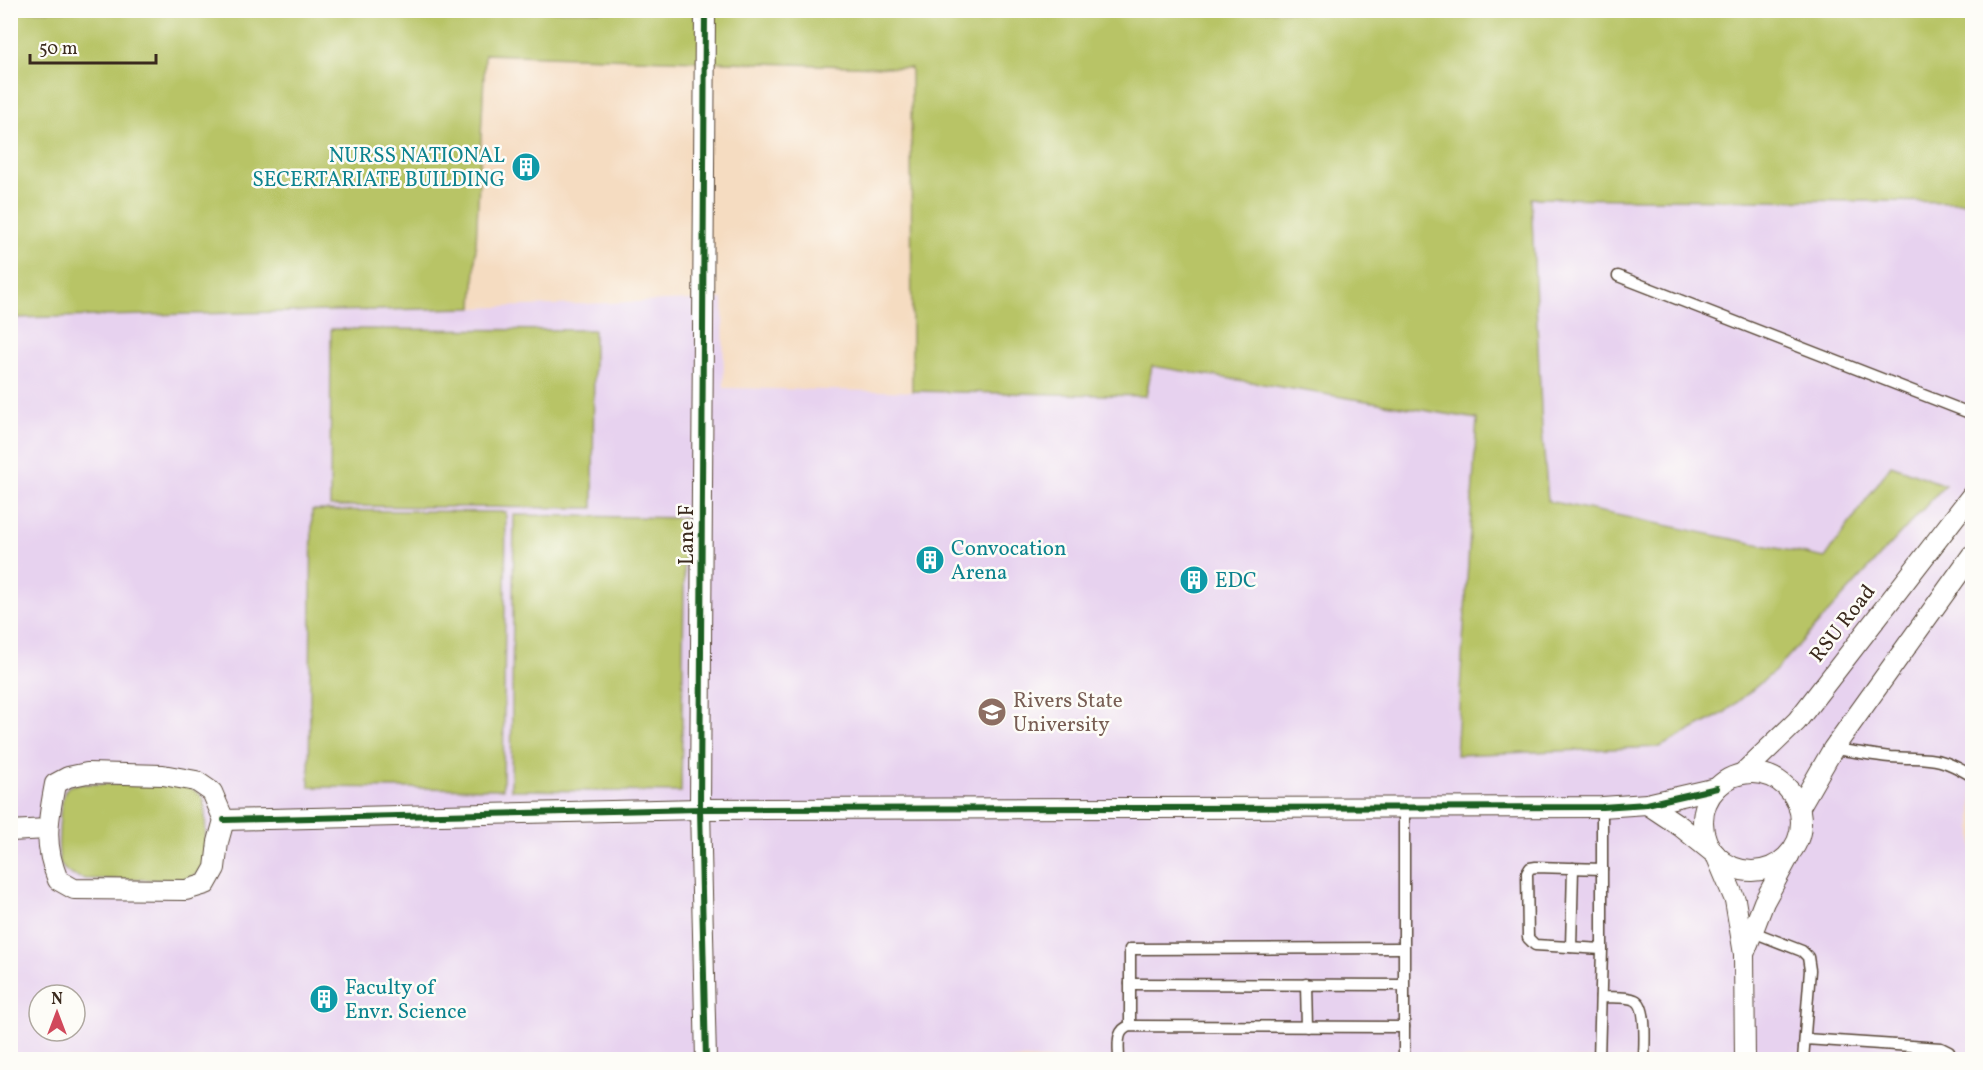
<svg xmlns="http://www.w3.org/2000/svg" width="1983" height="1070" viewBox="0 0 1983 1070" font-family="Vollkorn,serif">
<style>
.built{fill:#e7d2ef;fill-rule:evenodd}
.green{fill:#b8c466;stroke:#7a7742;stroke-width:1.5}
.lines{fill:none;stroke-linecap:round;stroke-linejoin:round}
.lane-casing{stroke:#574536;stroke-width:13}
.street-casing{stroke:#574536;stroke-width:22}
.lane{stroke:#fff;stroke-width:10}
.street{stroke:#fff;stroke-width:20}
.cycleway-casing{stroke:#fdfcf7;stroke-width:10}
.cycleway{stroke:#1b5e20;stroke-width:6}
.labels{text-anchor:middle;stroke-width:5;stroke-linejoin:round;paint-order:stroke}
.culture-label{font-size:21px;fill:#0d838f;stroke:#fdfcf7;text-anchor:start}
.street-label{font-size:21px;fill:#3b2a1e;stroke:#fdfcf7}
.education-label{font-size:21px;fill:#785e54;stroke:#fdfcf7;text-anchor:start}
</style>
<rect width="100%" height="100%" fill="#fdfcf7"/>
<filter id="ink" filterUnits="userSpaceOnUse"><feTurbulence type="fractalNoise" baseFrequency=".0167" numOctaves="2"/><feDisplacementMap in="SourceGraphic" scale="12" xChannelSelector="R" yChannelSelector="G"/><feConvolveMatrix kernelMatrix="1 2 1 2 8 2 1 2 1" color-interpolation-filters="sRGB"/></filter>
<filter id="wash" filterUnits="userSpaceOnUse"><feTurbulence type="fractalNoise" baseFrequency=".008" numOctaves="4" result="noise"/><feDisplacementMap in="SourceGraphic" scale="24" xChannelSelector="R" yChannelSelector="G"/><feGaussianBlur stdDeviation="1.35" result="paint"/><feColorMatrix in="noise" values="0 0 0 0 0 0 0 0 0 0 0 0 0 0 0 0 0 1.4 0 .05"/><feComposite in="paint" operator="in"/></filter>
<g filter="url(#wash)">
<rect width="100%" height="100%" fill="#f5dcc1"/>
<path class="built" d="M1531 197 1972 202V1059H11L10 318 473 308 723 299 724 388 1146 396 1152 366 1542 429ZM39 995H75V1031H39Z"/>
<g class="green">
<path d="M10 11H1972V202L1531 198 1542 429 1548 501 1825 558 1891 465 1945 485 1775 671 1724 713 1660 747 1456 755 1477 419 1152 366 1146 396 912 391 911 68 485 54 473 308 11 318Z"/>
<path d="M331 329 594 330 593 508 330 506Z"/>
<path d="M312 510 506 512 503 789 309 787Z"/>
<path d="M514 515 685 518 681 792 511 790Z"/>
<path d="M80 784 182 785C189 788 198 790 202 797 207 807 207 861 200 870 195 877 187 878 180 880L86 879C76 877 64 874 60 862 57 851 59 796 67 788 70 785 76 784 80 784Z"/>
</g>
</g>
<g filter="url(#ink)">
<g class="lines">
<g class="lane-casing">
<g id="lane">
<path d="M1618 276 1972 414"/>
<path d="M1833 749C1852 751 1871 755 1890 757 1930 760 1936 754 1972 776"/>
<path d="M1602 869 1536 867 1530 868 1527 873 1528 938 1535 945 1602 949"/>
<path d="M1753 932 1802 951 1808 957 1810 970 1803 1060"/>
<path d="M1571 947 1573 868"/>
<path d="M1130 984 1403 985"/>
<path d="M1306 984 1307 1027"/>
<path d="M1601 997C1611 998 1626 996 1635 1000 1648 1005 1644 1046 1644 1060"/>
<path d="M1130 1026V949L1403 948"/>
<path d="M1805 1039 1941 1048 1949 1052V1060"/>
<path d="M1119 1060C1119 1046 1115 1030 1130 1026L1404 1027"/>
<path d="M1404 1060V807"/>
<path d="M1599 1060 1602 949V807"/>
</g>
</g>
<g class="street-casing">
<g id="street">
<path d="M705 10 700 809 706 1060"/>
<path d="M87 773 163 775 196 781 212 792 224 820 218 842 215 868 206 884 186 890 74 889 58 880C43 843 48 822 55 784L68 777Z"/>
<circle cx="1752" cy="822" r="49"/>
<path d="M1742 774 1797 721 1972 495"/>
<path d="M1647 804 1680 826 1716 855 1735 900 1744 954 1745 1060"/>
<path d="M1799 808 1833 749 1972 555"/>
<path d="M224 820 700 809 1602 807 1647 804 1717 788"/>
<path d="M10 831 47 829"/>
<path d="M1744 954 1764 902 1789 856"/>
</g>
</g>
<use href="#lane" class="lane"/>
<use href="#street" class="street"/>
<g class="cycleway-casing">
<g id="cycleway">
<path d="M705 10 700 809 706 1060"/>
<path d="M224 820 700 809 1602 807 1647 804 1717 788"/>
</g>
</g>
<use href="#cycleway" class="cycleway"/>
</g>
</g>
<defs>
<g id="building-disc" transform="scale(1.5)"><circle r="9.5" fill="#0f9aa8" stroke="#fdfcf7"/><path d="M-4-6H4V6H1V3H-1V6H-4ZM-2.5-4.3h1.7v1.8h-1.7ZM.8-4.3h1.7v1.8H.8ZM-2.5-1h1.7V.8h-1.7ZM.8-1h1.7V.8H.8Z" fill="#fff"/></g>
<g id="university-disc" transform="scale(1.5)"><circle r="9.5" fill="#8d6e63" stroke="#fdfcf7"/><path d="M0-5L7-2L0 1L-7-2ZM-4 1L0 2.5L4 1V4Q0 6-4 4Z" fill="#fff"/></g>
</defs>
<g fill-rule="evenodd">
<use href="#building-disc" x="526" y="167"/>
<use href="#building-disc" x="930" y="560"/>
<use href="#building-disc" x="1194" y="580"/>
<use href="#university-disc" x="992" y="712"/>
<use href="#building-disc" x="324" y="999"/>
</g>
<g class="labels">
<g class="culture-label">
<text x="505" y="162" text-anchor="end">NURSS NATIONAL<tspan x="505" dy="24">SECERTARIATE BUILDING</tspan></text>
<text x="951" y="555">Convocation<tspan x="951" dy="24">Arena</tspan></text>
<text x="1215" y="587">EDC</text>
<text x="345" y="994">Faculty of<tspan x="345" dy="24">Envr. Science</tspan></text>
</g>
<g class="street-label">
<text transform="translate(686 535) rotate(-90)" y="7">Lane F</text>
<text transform="translate(1842 623) rotate(-52)" y="7">RSU Road</text>
</g>
<g class="education-label">
<text x="1013" y="707">Rivers State<tspan x="1013" dy="24">University</tspan></text>
</g>
</g>
<rect width="1983" height="1070" fill="none" stroke="#fdfcf7" stroke-width="36"/>
<g transform="translate(57 1013)"><circle r="28" fill="#fdfcf7" stroke="#afa8a0" stroke-width="1.5"/>
<path d="M0-4.5L10 22L0 15L-10 22Z" fill="#d1495b"/>
<text y="-9" font-size="16" font-weight="bold" text-anchor="middle" fill="#3b2a1e">N</text>
</g>
<path d="M30 54v9h126v-9" fill="none" stroke="#3b2a1e" stroke-width="3"/>
<text x="39" y="54" font-size="18" fill="#3b2a1e" stroke="#fdfcf7" stroke-width="4.5" paint-order="stroke">50 m</text>
</svg>
